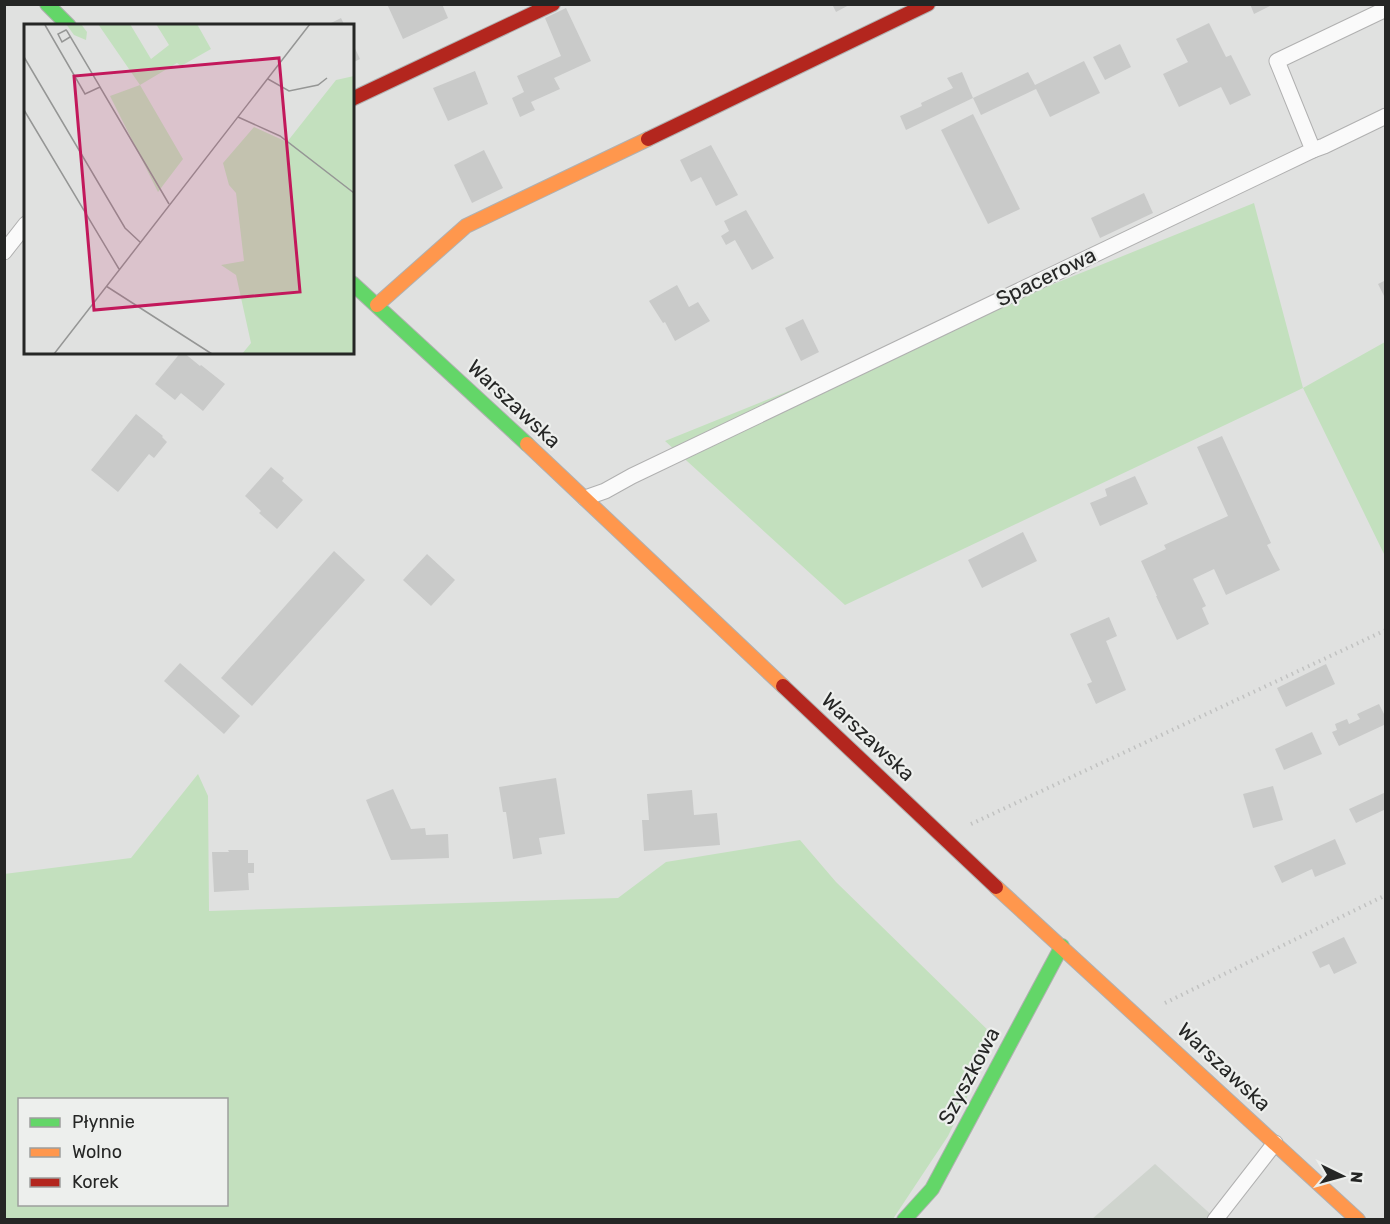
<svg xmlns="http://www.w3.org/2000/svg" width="1390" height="1224" viewBox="0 0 1390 1224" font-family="Rubik,sans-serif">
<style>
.built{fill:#cfd4ce}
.green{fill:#c3e0be;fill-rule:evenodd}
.building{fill:#c9cac9}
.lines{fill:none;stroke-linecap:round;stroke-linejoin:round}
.lane-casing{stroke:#b0b0b0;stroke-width:17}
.fast-casing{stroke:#b0b0b0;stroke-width:16}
.slow-casing{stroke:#b0b0b0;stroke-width:16}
.jam-casing{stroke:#b0b0b0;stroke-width:16}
.path{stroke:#c1c2c1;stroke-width:4;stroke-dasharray:1.5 4.5;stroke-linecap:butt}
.lane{stroke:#fafafa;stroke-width:15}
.fast{stroke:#63d668;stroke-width:14}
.slow{stroke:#ff974d;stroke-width:14}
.jam{stroke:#b3261e;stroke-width:14}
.labels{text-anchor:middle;stroke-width:4.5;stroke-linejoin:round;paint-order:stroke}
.street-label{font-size:21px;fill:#252625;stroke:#edefed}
.inset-road{fill:none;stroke:#959695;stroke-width:1.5}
.view{fill:#c2185b;fill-opacity:0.15;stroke:#c2185b;stroke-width:3}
.inset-edge{fill:none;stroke:#252625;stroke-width:3}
</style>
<rect width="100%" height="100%" fill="#e0e1e0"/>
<path class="built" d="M1155 1164 1216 1219 1091 1220Z"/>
<g class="green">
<path d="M1254 203 1303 388 1385 342V556L1303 388 845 605 665 441Z"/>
<path d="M198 774 208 796 209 911 618 898 666 862 800 840 836 882 996 1038 948 1136 893 1219H5L4 874 131 858ZM20 1100H226V1204H20Z"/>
</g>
<g class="building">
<path d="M387 4H442L448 18 403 39Z"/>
<path d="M832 4H851L836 12Z"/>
<path d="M1250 4H1274L1254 14Z"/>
<path d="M566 8 591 61 554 78 560 89 531 102 535 110 520 117 512 98 524 92 517 76 561 56 545 18Z"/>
<path d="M341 18 345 26H325Z"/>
<path d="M1209 23 1226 57 1231 55 1251 95 1230 105 1221 87 1179 107 1163 74 1188 62 1176 39Z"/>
<path d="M352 42 360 59 352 63Z"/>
<path d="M1120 44 1131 67 1105 80 1093 57Z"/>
<path d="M1084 61 1100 93 1050 117 1036 89 981 115 973 98 906 130 900 116 922 106 921 103 953 88 947 78 962 72 973 98 1028 72 1035 85Z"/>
<path d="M475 71 488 104 448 121 433 88Z"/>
<path d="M973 114 1020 209 988 224 941 130Z"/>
<path d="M711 145 738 195 716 206 701 177 691 182 680 160Z"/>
<path d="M484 150 503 188 472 203 454 165Z"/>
<path d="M1144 193 1153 213 1100 238 1091 218Z"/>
<path d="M746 210 774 258 752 270 735 240 726 245 721 236 729 231 724 221Z"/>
<path d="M1386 280V300L1378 284Z"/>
<path d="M677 285 689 307 698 302 710 321 675 341 665 322 663 323 649 301Z"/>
<path d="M803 319 819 352 801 361 785 328Z"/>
<path d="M181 352H183L200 366 201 365 225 384 203 411 181 393 175 400 155 384Z"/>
<path d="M136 414 163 436 162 437 167 442 154 458 149 454 118 492 91 470Z"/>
<path d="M1222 436 1271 543 1267 545 1280 570 1226 595 1214 569 1193 579 1206 606 1202 608 1209 624 1177 640 1156 596H1157L1141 561 1166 549 1164 545 1228 516 1197 447Z"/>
<path d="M271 467 284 478 282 481 303 500 277 529 259 513 261 511 245 496Z"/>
<path d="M1135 476 1148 504 1100 526 1090 503 1107 496 1105 489Z"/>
<path d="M1023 532 1037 561 982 588 968 560Z"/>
<path d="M334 551 365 580 252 706 221 678Z"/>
<path d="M427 554 455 580 431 606 403 580Z"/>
<path d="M1109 617 1117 636 1106 641 1126 690 1096 704 1087 684 1092 682 1070 634Z"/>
<path d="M180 663 240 716 224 734 164 681Z"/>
<path d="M1326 664 1335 684 1286 707 1277 688Z"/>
<path d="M1379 704 1386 718V724L1339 746 1332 732 1337 730 1335 724 1347 719 1349 724 1360 719 1357 714Z"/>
<path d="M1312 732 1322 754 1284 770 1275 749Z"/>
<path d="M556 778 565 834 539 838 542 854 513 859 506 812H503L499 787Z"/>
<path d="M1273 786 1283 820 1253 828 1243 794Z"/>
<path d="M393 789 411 829 425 828 426 835 448 834 449 858 391 860 366 800Z"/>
<path d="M692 790 694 815 717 813 720 845 644 851 642 820H649L647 794Z"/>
<path d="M1386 792V809L1356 823 1349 809Z"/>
<path d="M1335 839 1346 864 1315 877 1312 869 1282 883 1274 866Z"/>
<path d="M228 850H248V863H254V873H248L249 890 214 892 212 852H229Z"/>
<path d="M1344 937 1357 963 1334 974 1329 964 1320 968 1312 952Z"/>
</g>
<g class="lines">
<g class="lane-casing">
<g id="lane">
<path d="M1313 150 1324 146 1386 116"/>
<path d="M4 252 26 224"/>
<path d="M585 498 605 491 632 476 1313 150 1277 61 1386 9"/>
<path d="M1215 1220 1275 1143"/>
</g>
</g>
<g class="fast-casing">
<g id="fast">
<path d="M47 4 69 26"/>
<path d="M352 283 527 444"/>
<path d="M904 1220 932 1189 1062 946"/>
</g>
</g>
<g class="slow-casing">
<g id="slow">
<path d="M377 305 466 226 648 139"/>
<path d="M527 444 783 686"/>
<path d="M996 887 1358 1220"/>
</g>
</g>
<g class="jam-casing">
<g id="jam">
<path d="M352 99 553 4"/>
<path d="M648 139 928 4"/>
<path d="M783 686 996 887"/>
</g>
</g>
<g class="path">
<path d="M971 824 1386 630"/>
<path d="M1165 1003 1386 895"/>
</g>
<use href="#lane" class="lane"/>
<use href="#fast" class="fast"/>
<use href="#slow" class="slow"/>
<use href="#jam" class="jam"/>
</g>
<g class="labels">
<g class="street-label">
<text transform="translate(1046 277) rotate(-26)" y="7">Spacerowa</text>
<text transform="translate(514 404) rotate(43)" y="7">Warszawska</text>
<text transform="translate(868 737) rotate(43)" y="7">Warszawska</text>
<text transform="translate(1224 1067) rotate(43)" y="7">Warszawska</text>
<text transform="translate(969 1076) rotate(-62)" y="7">Szyszkowa</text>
</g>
</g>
<g transform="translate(24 24)">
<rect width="330" height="330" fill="#e0e1e0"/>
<path d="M42 0H57L63 8 62 16 50 11ZM74 0H106L127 35 145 21 132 0H173L187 25 157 42 153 39 116 61 159 135 134 168 86 72 116 61ZM330 52V330H218L227 319 212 251 197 241 220 237 212 169 205 161 199 139 230 103 263 118 312 56Z" fill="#c3e0be"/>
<path class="inset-road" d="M21 1 61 70 76 63 145 180M46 13 38 18 34 10 42 6 43 7 75 61 76 63M0 33 101 204 116 218M244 55 265 67 294 61 303 54M0 86 95 245M214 93 256 112 330 169M82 262 188 330M30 330 286 0"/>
<path class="view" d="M255 34 276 268 70 286 50 52Z"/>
<rect width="330" height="330" class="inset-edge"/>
</g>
<rect width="1390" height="1224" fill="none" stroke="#252625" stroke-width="12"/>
<rect x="18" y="1098" width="210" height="108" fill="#edefed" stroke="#9d9f9d" stroke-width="1.5"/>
<rect x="30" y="1118" width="30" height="9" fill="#63d668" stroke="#9d9f9d" stroke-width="1.5"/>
<text x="72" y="1128" font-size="18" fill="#252625">Płynnie</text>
<rect x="30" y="1148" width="30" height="9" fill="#ff974d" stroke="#9d9f9d" stroke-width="1.5"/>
<text x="72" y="1158" font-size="18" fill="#252625">Wolno</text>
<rect x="30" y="1178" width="30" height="9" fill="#b3261e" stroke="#9d9f9d" stroke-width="1.5"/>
<text x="72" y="1188" font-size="18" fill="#252625">Korek</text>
<g transform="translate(1342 1176) rotate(95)" stroke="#edefed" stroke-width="4.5" paint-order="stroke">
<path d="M0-4.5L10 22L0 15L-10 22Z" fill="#252625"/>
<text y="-9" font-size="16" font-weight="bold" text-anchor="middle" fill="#252625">N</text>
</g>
</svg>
